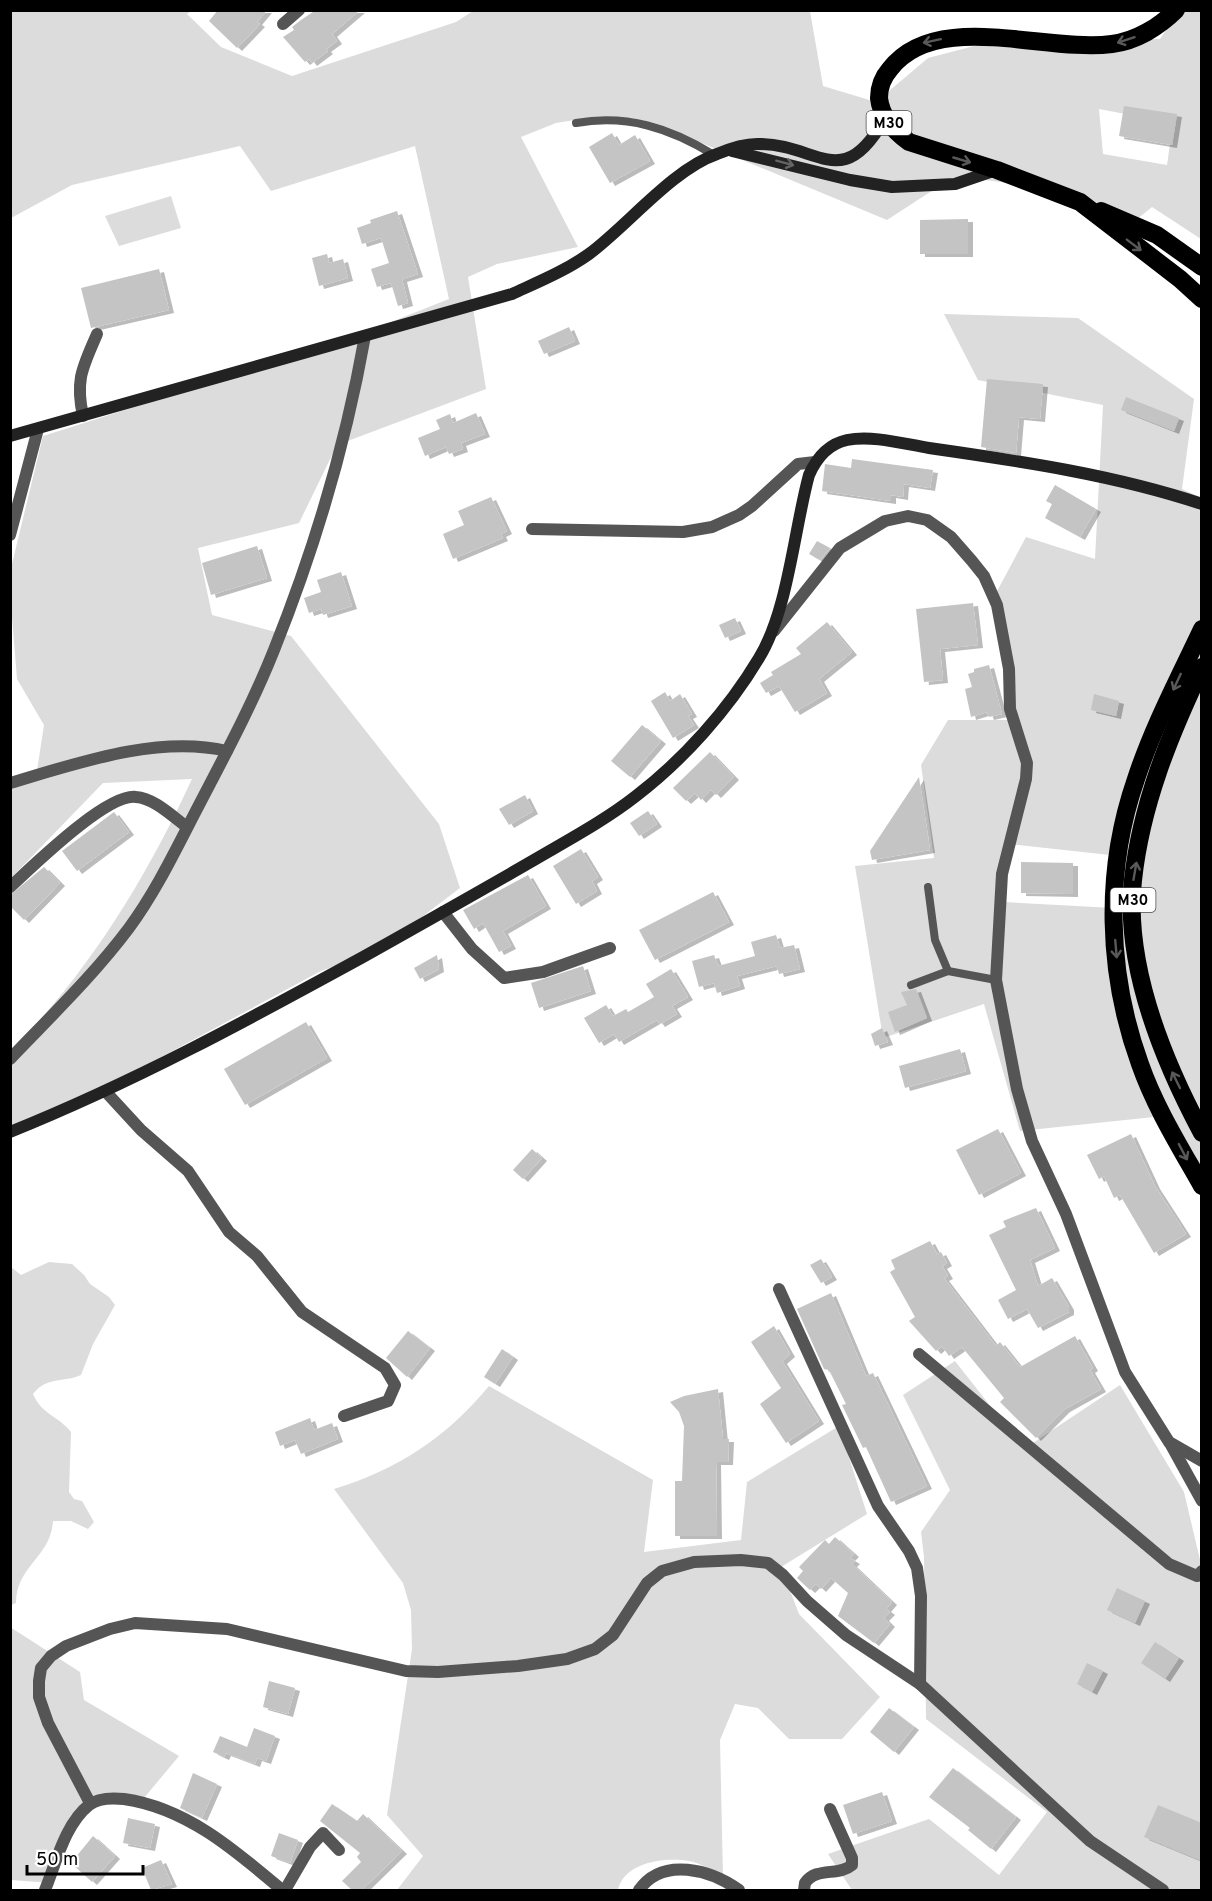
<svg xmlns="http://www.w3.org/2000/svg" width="1212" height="1901" viewBox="0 0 1212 1901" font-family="Overpass,sans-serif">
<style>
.green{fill:#dcdcdc;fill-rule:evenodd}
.building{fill:#c4c4c4;filter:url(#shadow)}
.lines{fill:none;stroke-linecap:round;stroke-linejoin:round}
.lane{stroke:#555;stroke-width:8}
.street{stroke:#555;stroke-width:12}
.secondary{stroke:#222;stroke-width:12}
.highway{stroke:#000;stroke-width:18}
.oneway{stroke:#595959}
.oneway2{stroke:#646464}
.labels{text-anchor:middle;stroke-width:4.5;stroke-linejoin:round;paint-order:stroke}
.shield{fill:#fff;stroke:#4c4c4c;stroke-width:1.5}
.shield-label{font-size:15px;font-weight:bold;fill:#000}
</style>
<defs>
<filter id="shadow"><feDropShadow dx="5" dy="3" stdDeviation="0" flood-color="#0004"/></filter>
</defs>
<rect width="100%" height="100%" fill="#fff"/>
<g class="green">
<path d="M10 11H191L187 14 221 47 292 76 456 22 473 11H810L823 86 876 102 928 58 978 45 1160 39 1179 11H1201V239L1152 207 1121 232 1036 187 971 178 947 181 887 220 651 122 631 118 593 117 556 123 521 137 578 247 497 264 468 277 486 389 337 445 299 523 198 548 212 615 291 636 439 824 460 888 381 948 319 972 89 1096 11 1131V1051C88 973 146 879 192 779L103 783 11 878V786L36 777 44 725 17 679 11 605V568L43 436 343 341 449 299 415 146 271 191 240 146 72 185 11 218ZM1099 109 1173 123 1167 165 1103 154Z"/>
<path d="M171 196 181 228 119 246 105 216Z"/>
<path d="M944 314 1078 318 1194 399 1182 489 1202 498 1201 1191 1154 1117 1020 1131 984 1004 883 1038 855 866 934 858 921 765 948 720H1011L995 595 1026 537 1095 559 1103 405 978 380ZM1008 844 1119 856 1113 908 1004 902Z"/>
<path d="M49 1262 72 1264 84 1275 90 1284 109 1297 115 1305 93 1344 81 1375C63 1383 47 1376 33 1394 41 1414 60 1417 71 1432L69 1492 74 1499 82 1501 94 1522 88 1529 71 1521H53C51 1557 16 1566 16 1603L11 1605V1267L21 1275Z"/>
<path d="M955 1361 1024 1449 1120 1385 1184 1492 1201 1564V1890H852L828 1854 929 1819 999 1875 1047 1812 926 1719 924 1557 921 1532 950 1490 903 1395Z"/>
<path d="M489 1386 653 1480 644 1552 741 1540 747 1482 839 1426 867 1514 781 1567 799 1614 880 1697 842 1739H789L758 1708 735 1704 720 1740 723 1877C712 1871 701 1863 689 1861 665 1857 624 1862 618 1890H397L423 1856 387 1815 412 1649 411 1610 403 1583 334 1489C397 1470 447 1437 489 1386Z"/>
<path d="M10 1627 80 1672 84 1700 179 1756 144 1798 86 1803 71 1815 52 1883 11 1880Z"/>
</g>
<g class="building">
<path d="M218 10H267L257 22 260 24 237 48 209 21Z"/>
<path d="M316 10H360L332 34 337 41 326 49 328 51 312 63 309 59 305 62 283 37 294 30 292 27 301 20Z"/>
<path d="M1124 106 1177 114 1172 145 1119 136Z"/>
<path d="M612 133 619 145 635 135 650 161 610 183 589 147Z"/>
<path d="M397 211 418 274 402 279 408 303 398 306 391 283 377 287 371 269 389 263 381 238 362 244 357 228 371 223 370 220Z"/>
<path d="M968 219V254H920V220Z"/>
<path d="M327 254 329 263 343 259 348 278 319 286 312 258Z"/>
<path d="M159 269 169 310 91 328 81 288Z"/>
<path d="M569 327 575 341 544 354 538 341Z"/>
<path d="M987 379 1043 384 1040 419 1019 417 1016 453 981 447Z"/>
<path d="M1126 397 1179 418 1174 431 1121 410Z"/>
<path d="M476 413 485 434 461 443 463 449 449 454 446 447 425 456 418 438 440 429 436 420 450 414 453 423Z"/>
<path d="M852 459 933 470 930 488 904 484 903 497 891 495V501L822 491 825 464 851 468Z"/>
<path d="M1055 485 1096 509 1080 537 1045 518 1052 504 1046 501Z"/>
<path d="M491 497 507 531 501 534 503 538 453 559 443 534 464 525 458 511Z"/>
<path d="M817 541 830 548 820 560 809 554Z"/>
<path d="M257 546 267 578 211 595 202 563Z"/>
<path d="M341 572 352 606 323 615 321 609 309 613 304 598 321 592 317 580Z"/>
<path d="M973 603 978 645 940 649 943 680 924 682 916 609Z"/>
<path d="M735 618 741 631 725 638 719 625Z"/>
<path d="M827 622 852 652 819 679 827 693 795 712 779 686 766 693 760 683 773 675 771 672 801 654 796 648Z"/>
<path d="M989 665 1002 714 989 717 987 712 971 717 965 689 972 687 968 674 974 672V669Z"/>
<path d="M665 692 670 701 680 694 692 714 688 716 694 725 673 738 651 701Z"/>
<path d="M1094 694 1119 701 1116 716 1091 710Z"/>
<path d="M642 725 661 741 630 777 611 761Z"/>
<path d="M710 752 734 777 716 795 711 790 701 800 695 793 686 801 673 788Z"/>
<path d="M919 777 930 850 872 860 870 851Z"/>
<path d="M525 795 533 811 509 825 499 809Z"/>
<path d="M648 811 657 824 639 836 630 823Z"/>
<path d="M114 812 129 832 77 871 62 851Z"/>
<path d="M581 849 598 877 592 881 597 891 576 904 553 866Z"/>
<path d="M1021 862 1073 863V894L1021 893Z"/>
<path d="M44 867 60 883 24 920 10 906V895Z"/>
<path d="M528 875 546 906 503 931 511 946 499 952 483 923 474 929 463 910Z"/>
<path d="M713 892 729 922 655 960 639 930Z"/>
<path d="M776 935 780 948 794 945 800 969 779 974 777 966 737 976 740 986 717 993 714 983 699 987 692 961 714 955 718 966 755 956 751 942Z"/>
<path d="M437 955 439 969 420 979 414 968Z"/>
<path d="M583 966 591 991 539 1008 531 983Z"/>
<path d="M671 969 688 997 672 1006 677 1014 660 1024 657 1020 619 1042 614 1034 599 1043 584 1018 606 1005 613 1016 626 1009 628 1012 654 997 646 984Z"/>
<path d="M916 989 927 1018 895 1032 888 1012 907 1005 901 992Z"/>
<path d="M306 1022 327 1058 245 1105 224 1069Z"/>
<path d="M882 1028 888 1042 875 1046 871 1034Z"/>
<path d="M960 1049 966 1071 905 1088 899 1066Z"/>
<path d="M998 1129 1021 1173 979 1195 956 1150Z"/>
<path d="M1131 1134 1155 1186 1186 1234 1154 1253 1120 1195 1114 1198 1104 1176 1099 1179 1087 1155Z"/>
<path d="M532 1149 542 1158 523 1179 513 1170Z"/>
<path d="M1036 1208 1055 1248 1030 1260 1038 1286 1052 1278 1069 1307V1312L1038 1328 1027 1309 1008 1319 998 1300 1016 1290 989 1235 1006 1227 1003 1221Z"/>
<path d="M930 1241 937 1254 941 1252 947 1263 942 1266 948 1276 944 1278 996 1346 1000 1342 1020 1367 1075 1336 1093 1368 1090 1370 1101 1389 1065 1409 1036 1438 1000 1402 1004 1398 962 1347 949 1356 942 1346 936 1351 909 1321 915 1317 890 1272 895 1269 891 1260Z"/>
<path d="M821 1259 832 1277 821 1283 810 1265Z"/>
<path d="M831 1293 866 1376 873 1373 927 1486 891 1502 866 1447 863 1448 842 1405 846 1404 829 1370 824 1369 797 1309Z"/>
<path d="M774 1326 790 1354 782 1361 819 1421 786 1443 760 1404 781 1388 751 1342Z"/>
<path d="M408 1331 430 1348 407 1377 386 1358Z"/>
<path d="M502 1349 513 1357 495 1384 484 1377Z"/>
<path d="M718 1389 723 1439H729L728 1462H716L717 1536H675V1481H682L684 1426 679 1412 670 1402 684 1396Z"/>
<path d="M310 1418 314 1430 332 1423 338 1439 301 1454 295 1440 280 1446 275 1432Z"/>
<path d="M835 1537 854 1554 850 1558 855 1561 852 1564 892 1602 886 1609 890 1612 884 1618 890 1624 874 1643 838 1616 848 1593 831 1578 821 1589 816 1584 810 1590 797 1578 803 1571 799 1567 825 1540 829 1544Z"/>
<path d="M1117 1588 1145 1601 1135 1623 1107 1610Z"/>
<path d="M1155 1642 1179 1658 1165 1679 1141 1663Z"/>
<path d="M1087 1663 1103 1671 1092 1692 1077 1684Z"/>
<path d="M269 1681 295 1688 288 1714 263 1707Z"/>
<path d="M889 1708 914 1727 894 1752 870 1732Z"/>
<path d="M254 1728 275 1736 266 1761 257 1758 255 1764 226 1753 224 1757 213 1752 220 1736 247 1747Z"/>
<path d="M953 1768 1016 1817 991 1849 968 1830 970 1828 929 1797Z"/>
<path d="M193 1773 217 1784 202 1818 180 1808Z"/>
<path d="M882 1792 892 1821 853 1834 843 1805Z"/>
<path d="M332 1804 357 1821 363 1814 402 1851 362 1890H352L342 1881 361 1862 357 1857 360 1853 320 1821Z"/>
<path d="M1158 1805 1202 1823V1861L1144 1837Z"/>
<path d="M128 1818 155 1824 150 1848 123 1843Z"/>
<path d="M279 1833 298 1840 290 1863 271 1856Z"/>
<path d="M93 1836 115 1856 92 1882 71 1863Z"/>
<path d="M161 1860 172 1884 151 1890 142 1868Z"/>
</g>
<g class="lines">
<g class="lane">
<path d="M576 123C627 114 670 128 714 155"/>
<path d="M928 887 935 940 948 971"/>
<path d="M911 985 948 971 996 980"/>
</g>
<g class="street">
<path d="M283 24 299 10"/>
<path d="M83 416C75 379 83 367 97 334"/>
<path d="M532 529 683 532 712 527 739 515 752 506 798 464 815 462"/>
<path d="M10 535 38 429"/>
<path d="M774 631 840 548 885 521 908 516 927 520 951 537 972 561 984 576 997 605 1009 669 1010 709 1027 763 1026 779 1002 874 996 980 1017 1089 1032 1141 1066 1214 1125 1372 1169 1442 1202 1461"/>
<path d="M10 783C78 763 157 735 227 751"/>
<path d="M10 887C33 866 107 793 136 797 154 798 173 817 187 827"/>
<path d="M443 912 472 949 504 978 543 972 610 948"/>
<path d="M10 1059C51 1016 93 976 129 928 157 890 177 847 199 805 225 755 253 703 274 650 314 550 346 443 365 336"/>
<path d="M106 1092 141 1130 188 1171 229 1232 257 1256 302 1312 385 1368 395 1385 388 1401 344 1416"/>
<path d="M779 1289 878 1506 909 1551 917 1568 921 1596 920 1684"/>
<path d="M919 1354 1169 1564 1197 1576 1202 1571"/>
<path d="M1170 1443 1202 1501"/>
<path d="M90 1803 48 1723 39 1697V1681L41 1668 51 1656 66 1646 110 1629 135 1623 227 1629 406 1671 438 1672 518 1666 567 1659 595 1649 613 1635 647 1583 662 1571 694 1562 741 1560 768 1563 783 1575 807 1601 846 1635 920 1684 1090 1841 1163 1890"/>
<path d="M45 1890C56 1863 65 1824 89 1805 98 1798 114 1798 124 1799 187 1808 236 1851 282 1890"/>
<path d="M285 1890 310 1847 323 1833 339 1850"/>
<path d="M639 1890C663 1856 711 1870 739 1890"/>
<path d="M804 1890 805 1883C817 1866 838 1877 852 1865V1858L830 1809"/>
</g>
<g class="secondary">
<path d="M732 151 850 180 892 187 955 184 996 170"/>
<path d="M10 436 512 294C538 282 565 271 589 254 627 226 673 169 717 154 729 149 743 144 757 144 818 143 842 195 885 118"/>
<path d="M10 1132C134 1082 246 1021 363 957 420 925 477 893 534 860 568 840 604 821 636 796 683 760 728 710 759 658 788 611 794 530 809 475 817 457 828 444 847 440 873 435 904 444 929 448 1020 461 1115 475 1202 504"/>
</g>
<g class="highway">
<path d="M1176 10C1159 27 1136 41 1112 44 1046 53 936 9 890 69 883 77 879 88 879 98 881 117 894 131 909 142L997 170 1080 202 1180 279 1202 299"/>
<path d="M1101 211 1157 235 1202 267"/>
<path d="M1202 629C1179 678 1153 727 1136 779 1104 871 1107 973 1140 1064 1155 1107 1180 1147 1202 1186"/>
<path d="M1202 667C1170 734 1141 805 1133 880 1124 964 1163 1060 1202 1133"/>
</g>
</g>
<defs><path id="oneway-shaft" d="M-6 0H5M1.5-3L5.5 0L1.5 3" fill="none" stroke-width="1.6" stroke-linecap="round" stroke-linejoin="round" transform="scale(1.5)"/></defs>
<g class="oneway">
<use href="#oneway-shaft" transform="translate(1126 40) rotate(162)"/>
<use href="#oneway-shaft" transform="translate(932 41) rotate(168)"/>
<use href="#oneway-shaft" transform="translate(962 160) rotate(16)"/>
<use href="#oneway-shaft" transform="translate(1134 245) rotate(37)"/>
<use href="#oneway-shaft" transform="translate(1177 682) rotate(115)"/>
<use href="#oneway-shaft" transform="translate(1135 871) rotate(-80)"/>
<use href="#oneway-shaft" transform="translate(1116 949) rotate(85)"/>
<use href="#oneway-shaft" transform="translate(1176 1080) rotate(-116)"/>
<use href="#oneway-shaft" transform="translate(1183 1152) rotate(62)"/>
</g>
<use class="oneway2" href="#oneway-shaft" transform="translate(785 163) rotate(15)"/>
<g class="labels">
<g class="shield">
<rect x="866.5" y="111" width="45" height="24" rx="4.5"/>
<rect x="1110.5" y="888" width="45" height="24" rx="4.5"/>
</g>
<g class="shield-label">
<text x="889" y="128">M30</text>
<text x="1133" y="905">M30</text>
</g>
</g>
<rect width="1212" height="1901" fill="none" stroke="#000000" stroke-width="24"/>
<path d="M27 1865v9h116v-9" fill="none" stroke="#000000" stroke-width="3"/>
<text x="36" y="1865" font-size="18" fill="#000000" stroke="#ffffff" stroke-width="4.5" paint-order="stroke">50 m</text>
</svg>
